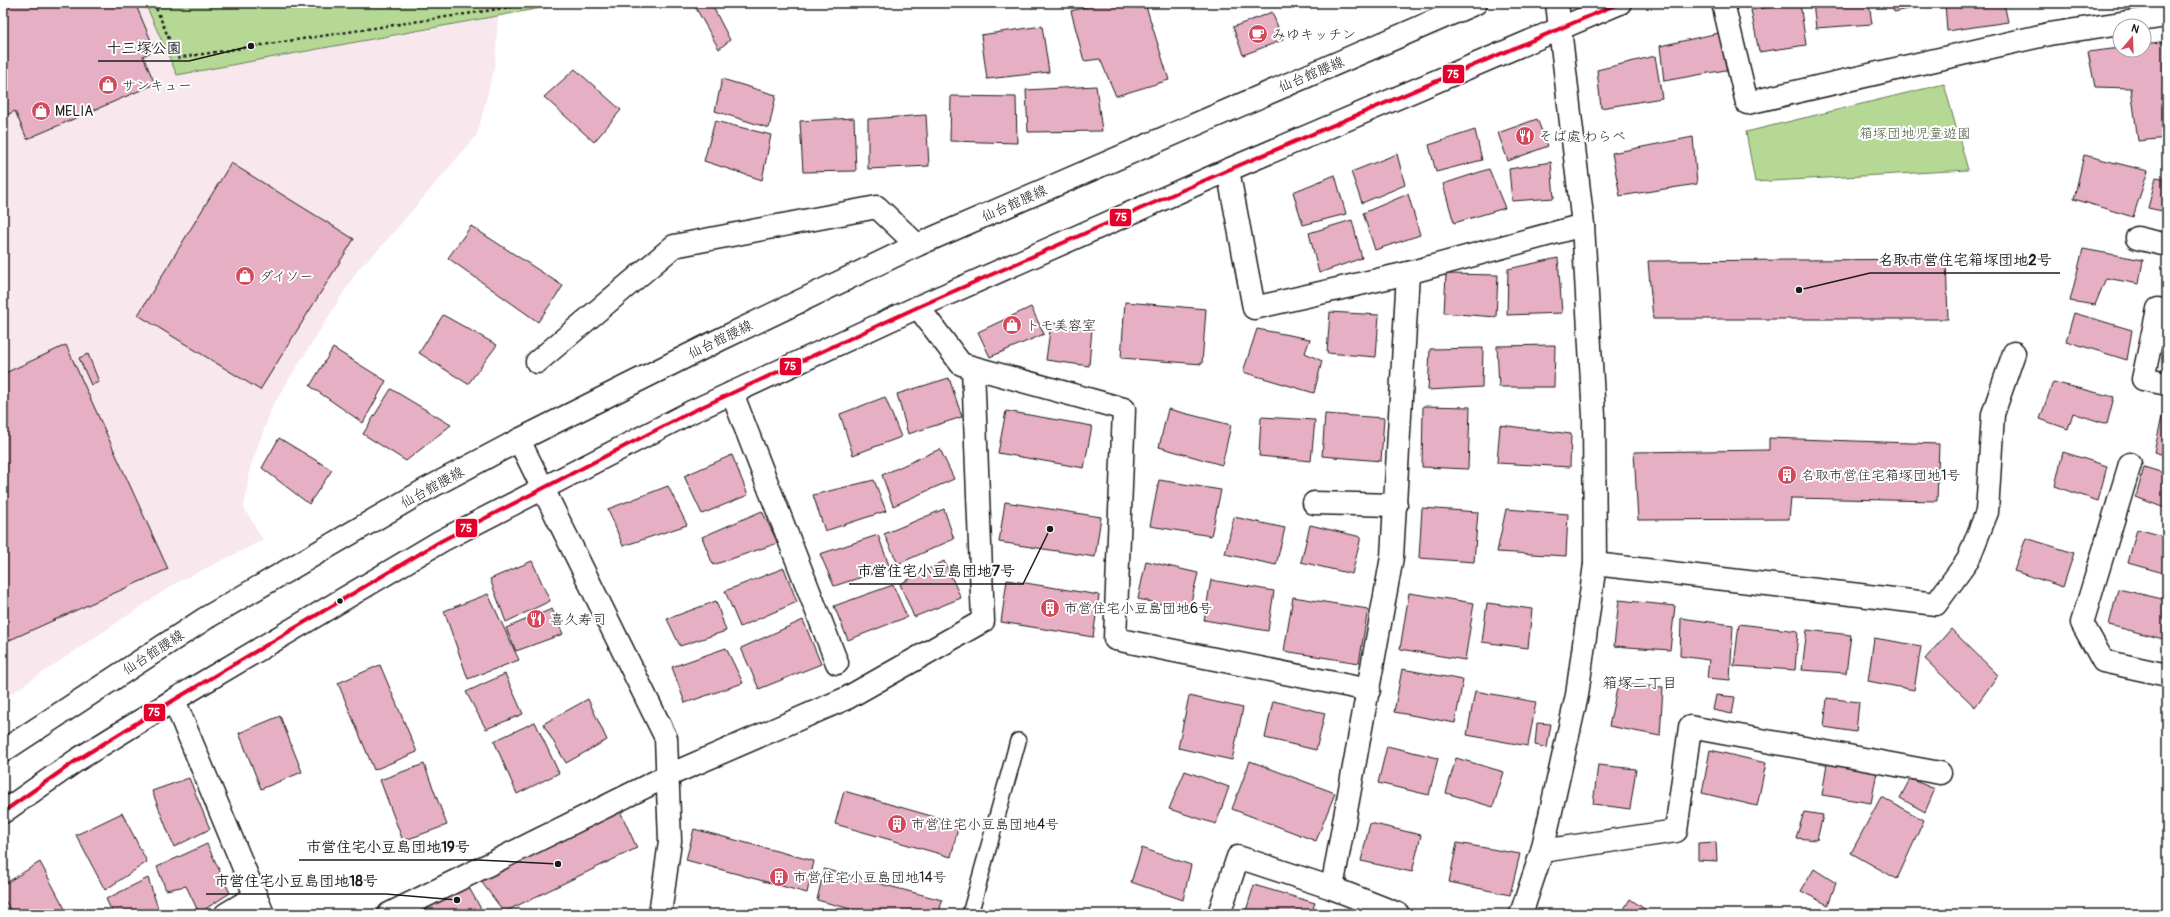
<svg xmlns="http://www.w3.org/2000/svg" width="2170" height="917" viewBox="0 0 2170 917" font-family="Pangolin,'Klee One',sans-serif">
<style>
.built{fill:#f8e7ed}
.green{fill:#b5d994;stroke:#687a58}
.building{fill:#e6afc4;stroke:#1c1c1c}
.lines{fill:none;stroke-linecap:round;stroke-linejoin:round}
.lane-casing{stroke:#1c1c1c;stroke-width:18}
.street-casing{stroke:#1c1c1c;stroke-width:25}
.secondary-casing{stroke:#1c1c1c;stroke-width:25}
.path{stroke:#1c1c1c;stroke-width:2.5;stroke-dasharray:3 3;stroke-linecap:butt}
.lane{stroke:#fff;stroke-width:15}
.street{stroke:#fff;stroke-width:22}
.secondary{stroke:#fff;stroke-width:22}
.bus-1-casing{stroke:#fff;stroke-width:7}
.bus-1{stroke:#e4002b;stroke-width:4}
.bus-dot{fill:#1c1c1c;stroke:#fff;stroke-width:1.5}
.labels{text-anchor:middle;stroke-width:4;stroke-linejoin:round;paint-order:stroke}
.poi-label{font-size:14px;fill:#1c1c1c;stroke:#fff;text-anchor:start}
.street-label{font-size:14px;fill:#1c1c1c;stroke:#fff}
.park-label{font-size:14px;fill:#525e46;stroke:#fff}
.neighbourhood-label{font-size:15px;fill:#1c1c1c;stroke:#fff}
.leader{fill:none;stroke:#1c1c1c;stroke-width:1.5}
.callout-dot{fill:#1c1c1c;stroke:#fff;stroke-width:1.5}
.callout-label{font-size:15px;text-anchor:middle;font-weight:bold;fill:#1c1c1c;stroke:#fff;stroke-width:4;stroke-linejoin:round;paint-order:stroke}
.line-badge{stroke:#fff;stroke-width:1.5}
.badge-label{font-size:11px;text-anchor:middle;font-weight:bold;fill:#fff}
</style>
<rect width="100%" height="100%" fill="#fff"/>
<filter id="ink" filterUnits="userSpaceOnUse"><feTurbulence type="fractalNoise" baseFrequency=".025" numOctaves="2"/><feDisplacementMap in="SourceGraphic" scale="8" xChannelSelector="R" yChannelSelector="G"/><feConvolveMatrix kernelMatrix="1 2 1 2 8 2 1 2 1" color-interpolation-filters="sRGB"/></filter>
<g filter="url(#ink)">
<path class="built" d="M3 3H145L178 75 498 17 495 65 477 135 379 249 359 268 273 405 250 468 244 508 263 540 176 583 3 699Z"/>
<g class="green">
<path d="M145 3H568L177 75Z"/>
<path d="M1944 84 1968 170 1755 182 1746 132Z"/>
</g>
<g class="building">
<path d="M3 3H135L155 50 143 56 155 84 27 139 15 111 3 117Z"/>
<path d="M693 3H711L730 40 719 49Z"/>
<path d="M1102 3H1145L1169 80 1116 96 1100 59 1084 61 1071 11Z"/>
<path d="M1794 3H1800L1806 45 1759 52 1751 10Z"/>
<path d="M1813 3H1869L1872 24 1816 28Z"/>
<path d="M1892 3H1933V4L1894 12Z"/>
<path d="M1945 3H2004L2008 22 1947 31Z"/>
<path d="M1272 12 1283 40 1243 55 1233 27Z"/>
<path d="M1042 26 1049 72 987 79 981 35Z"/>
<path d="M1723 32 1731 69 1664 81 1660 46Z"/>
<path d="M2167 41V138L2138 141 2131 88 2095 87 2088 52 2120 48V50H2144V44Z"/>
<path d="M1655 56 1662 98 1601 108 1597 70Z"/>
<path d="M575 69 621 110 594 142 544 97Z"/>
<path d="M722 79 776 95 769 128 715 111Z"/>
<path d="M1096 86 1102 131 1028 132 1026 90Z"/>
<path d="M951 96 1016 97 1017 143 950 141Z"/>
<path d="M926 115 929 166 868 169V119Z"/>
<path d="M854 118 856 171 803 172 800 121Z"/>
<path d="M1537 119 1548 146 1508 161 1498 133Z"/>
<path d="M715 121 771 135 762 180 704 161Z"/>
<path d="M1475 130 1482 160 1436 172 1429 145Z"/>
<path d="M1693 137 1697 184 1620 196 1612 153Z"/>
<path d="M1397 154 1405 185 1362 203 1351 172Z"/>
<path d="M2084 155 2148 171 2133 217 2074 199Z"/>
<path d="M1551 162 1554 198 1512 201 1509 169Z"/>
<path d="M231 163 354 239 260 390 138 315Z"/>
<path d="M1489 169 1505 208 1454 223 1443 184Z"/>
<path d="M1335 175 1346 214 1303 225 1293 192Z"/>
<path d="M2156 177 2167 179V212L2148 208Z"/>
<path d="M1408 194 1420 235 1375 250 1363 213Z"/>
<path d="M1352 220 1362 258 1319 273 1309 233Z"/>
<path d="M471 226 563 286 538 322 448 258Z"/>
<path d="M2083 249 2143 260 2139 284 2106 278 2095 305 2070 301Z"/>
<path d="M1558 258 1562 313 1507 315 1508 269Z"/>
<path d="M1946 259 1948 319H1653L1648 261Z"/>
<path d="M2167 266V287L2163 286Z"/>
<path d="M1446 274 1498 275 1496 317 1444 313Z"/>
<path d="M1125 302 1206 309 1202 364 1121 358Z"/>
<path d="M1031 307 1044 334 990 357 978 332Z"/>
<path d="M1330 312 1379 315 1376 357 1327 353Z"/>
<path d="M2074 313 2132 330 2127 360 2066 341Z"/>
<path d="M443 315 497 345 468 384 419 353Z"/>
<path d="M1051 323 1092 328 1089 366 1046 360Z"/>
<path d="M1257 329 1310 339 1305 353 1322 361 1314 393 1243 372Z"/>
<path d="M66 345 168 569 3 643V374Z"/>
<path d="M1555 345 1554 387H1499L1497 346Z"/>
<path d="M333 348 386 381 363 423 310 386Z"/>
<path d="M1483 348 1482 387 1428 390 1430 349Z"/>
<path d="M88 354 99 382 91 385 79 358Z"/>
<path d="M949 378 962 417 908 434 897 394Z"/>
<path d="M2053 382 2114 397 2107 424 2073 413 2068 429 2040 419Z"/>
<path d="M391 389 451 425 406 461 363 434Z"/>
<path d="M885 397 901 437 853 455 840 414Z"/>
<path d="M1423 406 1470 407 1468 469 1422 467Z"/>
<path d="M2164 408H2167V456L2154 452Z"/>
<path d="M1168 409 1231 425 1222 465 1159 447Z"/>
<path d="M1006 411 1092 426 1084 468 998 453Z"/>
<path d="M1325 414 1384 418 1381 461 1322 456Z"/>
<path d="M1261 417 1315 420 1311 461 1259 456Z"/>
<path d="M1500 425 1571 434 1570 467 1497 463Z"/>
<path d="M279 438 332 470 309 504 262 468Z"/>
<path d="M1769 438 1939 444 1937 501 1791 498 1789 519 1638 520 1634 452 1769 450Z"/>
<path d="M940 449 954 479 893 506 882 475Z"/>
<path d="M2063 452 2107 466 2098 501 2055 486Z"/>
<path d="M732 455 748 495 702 514 684 476Z"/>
<path d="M2144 467 2167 474V509L2136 497Z"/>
<path d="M874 480 886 511 825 531 813 495Z"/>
<path d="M1159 480 1221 490 1211 536 1150 526Z"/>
<path d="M668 486 687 525 623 546 608 509Z"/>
<path d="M1005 502 1101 517 1095 557 999 542Z"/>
<path d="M1422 508 1478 512 1474 562 1419 558Z"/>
<path d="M944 509 954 539 898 564 884 534Z"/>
<path d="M1506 509 1568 514 1566 556 1497 552Z"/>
<path d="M762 511 778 543 713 565 702 537Z"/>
<path d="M1234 517 1285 528 1276 565 1225 554Z"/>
<path d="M1310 525 1361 537 1352 574 1301 562Z"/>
<path d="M2137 529 2167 537V574L2128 563Z"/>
<path d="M878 535 890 568 834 586 820 554Z"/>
<path d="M2026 538 2074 553 2063 587 2014 571Z"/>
<path d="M532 561 550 601 506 622 490 579Z"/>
<path d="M944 561 961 598 914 617 900 584Z"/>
<path d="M1146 561 1198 573 1189 610 1138 599Z"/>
<path d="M784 568 797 602 740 627 725 591Z"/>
<path d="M1007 580 1099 595 1093 637 1001 622Z"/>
<path d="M1211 580 1274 591 1268 631 1204 620Z"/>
<path d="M893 585 907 617 848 640 834 606Z"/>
<path d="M2118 589 2167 600V640L2109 625Z"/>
<path d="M1409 593 1474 603 1465 660 1400 649Z"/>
<path d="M488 594 519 660 468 679 444 611Z"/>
<path d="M1293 597 1368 609 1359 663 1284 651Z"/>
<path d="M1619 600 1675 606 1670 650 1614 646Z"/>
<path d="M716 601 726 631 680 646 667 619Z"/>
<path d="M1487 603 1532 609 1528 648 1482 642Z"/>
<path d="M552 609 563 634 516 651 506 628Z"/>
<path d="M1681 618 1733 625 1730 680 1707 678 1709 660 1680 656Z"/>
<path d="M803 620 821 664 759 689 741 648Z"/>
<path d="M1739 624 1798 631 1795 670 1734 666Z"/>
<path d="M1951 629 1998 675 1975 707 1925 659Z"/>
<path d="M1807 630 1851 635 1846 673 1802 670Z"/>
<path d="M1874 638 1921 646 1914 690 1868 681Z"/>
<path d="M726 648 743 683 685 703 672 667Z"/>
<path d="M380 665 417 752 374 770 338 683Z"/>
<path d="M1402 669 1463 680 1455 723 1394 712Z"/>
<path d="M505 674 523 714 486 729 466 692Z"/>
<path d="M1618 684 1663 687 1660 736 1609 726Z"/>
<path d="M1475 691 1536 702 1528 746 1467 735Z"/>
<path d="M1716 695 1735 697 1732 714 1713 710Z"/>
<path d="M1189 696 1243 708 1232 760 1178 748Z"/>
<path d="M1827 698 1859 702 1856 732 1824 727Z"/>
<path d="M588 699 607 740 566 763 543 724Z"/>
<path d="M1273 701 1325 713 1316 750 1265 738Z"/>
<path d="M280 716 302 772 261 789 239 733Z"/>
<path d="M535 722 559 773 517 794 494 741Z"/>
<path d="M1537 723 1551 724 1547 748 1535 745Z"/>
<path d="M1387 746 1438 758 1429 795 1378 783Z"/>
<path d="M1710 750 1766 763 1757 806 1702 793Z"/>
<path d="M1456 758 1504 772 1493 807 1446 793Z"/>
<path d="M1250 761 1335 793 1316 841 1232 809Z"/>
<path d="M1827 763 1877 772 1871 803 1822 795Z"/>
<path d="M424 764 447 825 403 841 380 780Z"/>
<path d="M1598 765 1636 769 1630 809 1593 804Z"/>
<path d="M1185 771 1229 787 1216 824 1169 809Z"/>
<path d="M189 778 210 829 174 847 152 791Z"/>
<path d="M1910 779 1935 789 1925 812 1900 798Z"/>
<path d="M844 791 959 824 951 857 835 824Z"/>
<path d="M1881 797 1924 820 1897 879 1851 853Z"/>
<path d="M620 811 637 848 504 912 480 880Z"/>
<path d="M1804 812 1823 815 1817 840 1796 838Z"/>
<path d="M122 813 147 862 105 890 76 835Z"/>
<path d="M1370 823 1421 835 1412 872 1361 861Z"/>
<path d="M694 829 814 861 807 893 686 860Z"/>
<path d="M1716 842 1717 861 1698 860V843Z"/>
<path d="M1457 843 1520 854 1510 895 1449 882Z"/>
<path d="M207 844 230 893 199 913 186 886 166 890 157 867Z"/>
<path d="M1142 848 1191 865 1183 900 1131 882Z"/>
<path d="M40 862 65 909 56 914H13L3 898V885Z"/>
<path d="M824 869 942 900 939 914H869L817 900Z"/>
<path d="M1814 869 1836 883 1828 905 1801 891Z"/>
<path d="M148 878 160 914H113L106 899Z"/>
<path d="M1254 885 1315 903 1311 914H1245Z"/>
<path d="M468 886 484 914H410Z"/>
<path d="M1630 899 1652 914H1621Z"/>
</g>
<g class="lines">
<g class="lane-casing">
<path id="lane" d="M970 914 1018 741"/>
</g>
<g class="street-casing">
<g id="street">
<path d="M1723 3 1747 103 2049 34 2167 16"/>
<path d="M1228 170 1254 308 1408 273 1583 225"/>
<path d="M2137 238 2167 245"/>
<path d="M918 307 961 364 1124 409 1115 639 1369 690"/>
<path d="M2158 309 2143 379 2167 384"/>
<path d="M537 362 674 246 877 207 917 245"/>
<path d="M732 393 837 663"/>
<path d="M519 440 666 738 670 841 660 914"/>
<path d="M2130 464 2082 623 2103 661 2167 675"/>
<path d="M1314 503 1396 505"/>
<path d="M1595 564 1936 604 1968 560 1987 512 1993 414 2014 353"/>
<path d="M174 700 263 914"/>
<path d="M1542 851 1676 831 1690 727 1940 773"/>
<path d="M1332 888 1392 557 1408 273"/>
<path d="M226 914 256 896"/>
<path d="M389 914 667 776 847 698 983 621 973 368"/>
<path d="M1219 914 1238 857 1332 888 1398 914"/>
<path d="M1521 914 1542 851 1577 695 1595 564 1594 416 1583 225 1557 3"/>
</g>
</g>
<g class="secondary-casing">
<g id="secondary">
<path d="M3 751 206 618 425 490 519 440 719 340 917 245 1476 3"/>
<path d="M3 812 77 760 174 700 441 541 691 412 918 307 1228 170 1620 3"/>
</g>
</g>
<path class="path" d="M154 3 177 58 538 3"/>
<use href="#lane" class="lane"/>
<use href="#street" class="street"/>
<use href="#secondary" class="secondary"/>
<g class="bus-1-casing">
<path id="bus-1" d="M3 812 77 760 174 700 441 541 691 412 918 307 1228 170 1620 3"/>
</g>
<use href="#bus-1" class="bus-1"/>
</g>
</g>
<defs>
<g id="cafe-disc" transform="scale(1)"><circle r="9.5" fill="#d1495b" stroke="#fff"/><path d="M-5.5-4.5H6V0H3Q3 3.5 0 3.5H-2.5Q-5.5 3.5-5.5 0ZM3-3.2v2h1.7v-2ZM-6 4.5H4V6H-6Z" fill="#fff"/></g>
<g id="shop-disc" transform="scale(1)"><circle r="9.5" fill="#d1495b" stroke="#fff"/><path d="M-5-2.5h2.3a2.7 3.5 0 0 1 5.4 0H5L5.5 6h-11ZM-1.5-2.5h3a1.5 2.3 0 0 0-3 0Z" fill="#fff"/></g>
<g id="restaurant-disc" transform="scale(1)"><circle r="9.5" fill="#d1495b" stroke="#fff"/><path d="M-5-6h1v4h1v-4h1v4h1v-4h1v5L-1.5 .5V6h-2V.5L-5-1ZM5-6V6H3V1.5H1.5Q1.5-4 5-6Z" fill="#fff"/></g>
<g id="building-disc" transform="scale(1)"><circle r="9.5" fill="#d1495b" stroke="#fff"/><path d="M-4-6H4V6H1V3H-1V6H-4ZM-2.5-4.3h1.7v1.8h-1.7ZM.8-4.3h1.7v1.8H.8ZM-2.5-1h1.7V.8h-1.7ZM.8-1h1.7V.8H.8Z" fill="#fff"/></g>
</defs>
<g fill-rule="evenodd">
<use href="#cafe-disc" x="1258" y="34"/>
<use href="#shop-disc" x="108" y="85"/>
<use href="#shop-disc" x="41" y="111"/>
<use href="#restaurant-disc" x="1525" y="136"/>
<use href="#shop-disc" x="245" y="276"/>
<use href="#shop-disc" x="1012" y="325"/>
<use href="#building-disc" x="1787" y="475"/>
<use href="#building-disc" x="1050" y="608"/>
<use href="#restaurant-disc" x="536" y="619"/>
<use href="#building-disc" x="897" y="824"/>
<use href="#building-disc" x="779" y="877"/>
</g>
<circle class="bus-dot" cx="340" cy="601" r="3.5"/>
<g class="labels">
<g class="poi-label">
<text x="1272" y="39">みゆキッチン</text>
<text x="122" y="90">サンキュー</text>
<text x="55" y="116">MELIA</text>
<text x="1539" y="141">そば處 わらべ</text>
<text x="259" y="281">ダイソー</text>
<text x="1026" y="330">トモ美容室</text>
<text x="1801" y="480">名取市営住宅箱塚団地1号</text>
<text x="1064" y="613">市営住宅小豆島団地6号</text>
<text x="550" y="624">喜久寿司</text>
<text x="911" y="829">市営住宅小豆島団地4号</text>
<text x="793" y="882">市営住宅小豆島団地14号</text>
</g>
<g class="street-label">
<text transform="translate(1311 74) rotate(-23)" y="5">仙台館腰線</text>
<text transform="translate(1014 203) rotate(-24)" y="5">仙台館腰線</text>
<text transform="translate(720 339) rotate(-26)" y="5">仙台館腰線</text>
<text transform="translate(432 487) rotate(-29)" y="5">仙台館腰線</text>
<text transform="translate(153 652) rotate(-33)" y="5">仙台館腰線</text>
</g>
<g class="park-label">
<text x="1915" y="138">箱塚団地児童遊園</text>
</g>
<g class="neighbourhood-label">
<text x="1640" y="688">箱塚二丁目</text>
</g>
</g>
<path class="leader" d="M251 46L189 61H98M1799 290L1870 273H2060M1050 529L1023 584H849M558 864L478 860H299M457 900L386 894H206"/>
<g class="callout-dot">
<circle cx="251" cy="46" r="4"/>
<circle cx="1799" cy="290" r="4"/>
<circle cx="1050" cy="529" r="4"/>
<circle cx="558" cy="864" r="4"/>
<circle cx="457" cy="900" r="4"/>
</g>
<g class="callout-label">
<text x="144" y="53">十三塚公園</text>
<text x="1965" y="265">名取市営住宅箱塚団地2号</text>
<text x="936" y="576">市営住宅小豆島団地7号</text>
<text x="388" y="852">市営住宅小豆島団地19号</text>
<text x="296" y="886">市営住宅小豆島団地18号</text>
</g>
<g class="line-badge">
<rect x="1442" y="64" width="23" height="20" rx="4" fill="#e4002b"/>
<rect x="1109" y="208" width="23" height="19" rx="4" fill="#e4002b"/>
<rect x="779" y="357" width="23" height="19" rx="4" fill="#e4002b"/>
<rect x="455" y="518" width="23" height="20" rx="4" fill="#e4002b"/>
<rect x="143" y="703" width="23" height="19" rx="4" fill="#e4002b"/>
</g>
<g class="badge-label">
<text x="1453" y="78">75</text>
<text x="1121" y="221">75</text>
<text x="790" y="370">75</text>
<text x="466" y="532">75</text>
<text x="154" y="716">75</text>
</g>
<rect width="2170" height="917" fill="none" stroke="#fff" stroke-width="16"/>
<rect x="8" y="8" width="2154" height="901" fill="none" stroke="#1c1c1c" stroke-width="1.5" filter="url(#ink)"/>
<g transform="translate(2132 38) rotate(19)"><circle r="19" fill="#ffffff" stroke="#a4a4a4"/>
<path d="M0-3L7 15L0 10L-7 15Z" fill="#d1495b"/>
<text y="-6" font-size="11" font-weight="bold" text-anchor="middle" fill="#1c1c1c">N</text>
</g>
</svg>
